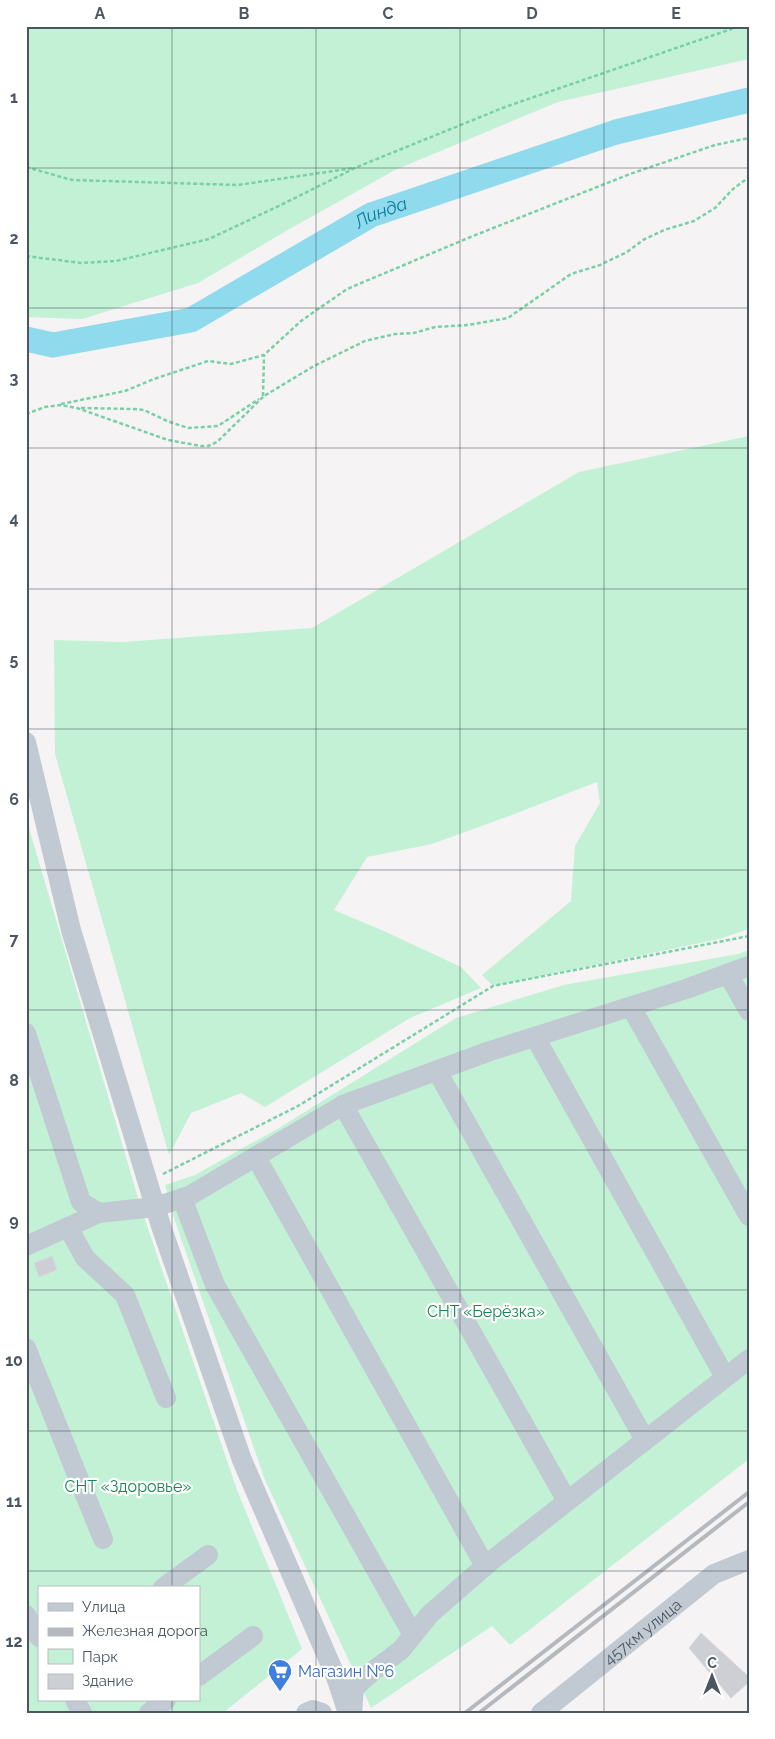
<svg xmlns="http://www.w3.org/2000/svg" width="775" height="1739" viewBox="0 0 775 1739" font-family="Raleway,sans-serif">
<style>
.green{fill:#c3f1d5;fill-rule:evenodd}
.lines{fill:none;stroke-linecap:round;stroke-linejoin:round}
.river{stroke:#90daee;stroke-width:25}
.building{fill:#cdcfd5;stroke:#d7d9de}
.path{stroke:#7ad0a6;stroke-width:2.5;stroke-dasharray:4 2.5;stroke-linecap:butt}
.minor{stroke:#c1cad2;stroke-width:20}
.rail{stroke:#b5b8bd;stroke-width:4}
.grid{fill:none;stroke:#4a5661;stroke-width:1;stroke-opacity:0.55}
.labels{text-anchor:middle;stroke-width:4.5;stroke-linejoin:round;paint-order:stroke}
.park-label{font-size:16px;fill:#17864f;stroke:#fff}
.street-label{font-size:16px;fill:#4a5661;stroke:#fff}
.shop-label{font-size:16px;fill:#366cbe;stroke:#fff;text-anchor:start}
.water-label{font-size:18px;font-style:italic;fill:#0c7c9b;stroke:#fff}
.neatline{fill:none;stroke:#4a5661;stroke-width:2}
.grid-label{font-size:16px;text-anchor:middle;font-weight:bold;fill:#4a5661}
</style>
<rect width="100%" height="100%" fill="#f5f3f3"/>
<g class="green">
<path d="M26 26H749V59L558 102 395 170 286 231 198 283 82 319 26 317Z"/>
<path d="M749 436V929L719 939 493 986 482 975 571 901 575 846 600 803 597 782 509 816 432 844 367 857 334 910 386 932 461 967 481 988 410 1018 265 1107 241 1093 191 1113 169 1155 55 754 54 640 123 642 312 628 579 472Z"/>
<path d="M26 818 141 1208 237 1490 302 1649 223 1713H26ZM39 1588H199V1700H39Z"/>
<path d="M749 950V1459L510 1645 492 1626 371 1708 265 1480 175 1221 165 1185 195 1175 279 1128 456 1018 564 985 738 954Z"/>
</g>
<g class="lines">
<path class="river" id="s1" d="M26 339 53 345 191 320 371 215 616 132 749 100"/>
</g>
<g class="building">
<path d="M52 1256 57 1270 39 1277 34 1263Z"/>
<path d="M701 1633 749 1677V1682L731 1698 689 1648Z"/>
</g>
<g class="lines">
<g class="path">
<path d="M26 167 72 180 238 185 354 168"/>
<path d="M26 256 81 263 116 261 209 239 285 203 357 167 505 107 740 26"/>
<path d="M263 396 264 355"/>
<path d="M61 404 125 391 154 379 208 361 231 364 264 355 301 321 347 289 468 238 630 174 715 145 749 138"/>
<path d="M81 408 133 409 144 410 167 421 188 428 218 426 259 399"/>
<path d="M26 414 45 407 60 405 77 408 168 440 201 446H208L217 442 264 396 314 366 365 341 395 334 414 333 435 327 468 325 508 318 571 274 600 265 627 252 643 240 664 230 694 221 715 208 733 189 749 177"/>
<path d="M163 1174 298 1106 493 986 749 936"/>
</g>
<g class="minor">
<path d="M26 742 71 930 161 1226 242 1460 336 1677 348 1713"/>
<path d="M728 974 749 1011"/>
<path d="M631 1007 749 1216"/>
<path d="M26 1033 81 1202 99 1213"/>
<path d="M535 1037 725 1377"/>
<path d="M437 1071 645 1440"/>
<path d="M343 1105 567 1501"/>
<path d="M256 1157 485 1566"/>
<path d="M182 1198 215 1285 413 1635"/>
<path d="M68 1227 85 1258 125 1295 166 1398"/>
<path d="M26 1246 99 1213 155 1207 189 1196 343 1105 490 1051 686 989 749 966"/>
<path d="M26 1348 103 1539"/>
<path d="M163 1588 208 1555"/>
<path d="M26 1615 39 1637"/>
<path d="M199 1676 253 1636"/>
<path d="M75 1700 82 1713"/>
<path d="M149 1713 166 1700"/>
<path d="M306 1713 313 1710 322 1713"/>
<path d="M352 1713 354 1688 373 1671 401 1650 430 1614 491 1561 749 1359"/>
<path id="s2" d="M541 1713 714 1574 749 1560"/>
</g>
<g class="rail">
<path d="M465 1713 749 1492"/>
<path d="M479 1713 749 1502"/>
</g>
</g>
<path class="grid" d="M172 26V1588M316 26V1713M460 26V1713M604 26V1713M26 168H749M26 308H749M26 448H749M26 589H749M26 729H749M26 870H749M26 1010H749M26 1150H749M26 1290H749M26 1431H749M26 1571H749M172 1700V1713"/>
<defs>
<g id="supermarket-pin" transform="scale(1.25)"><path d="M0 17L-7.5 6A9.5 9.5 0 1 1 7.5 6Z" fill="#3f7fe0" stroke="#fff"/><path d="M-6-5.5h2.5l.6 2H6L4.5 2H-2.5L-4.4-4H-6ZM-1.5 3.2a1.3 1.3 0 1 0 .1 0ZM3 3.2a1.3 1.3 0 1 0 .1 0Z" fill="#fff"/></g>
</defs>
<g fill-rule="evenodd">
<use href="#supermarket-pin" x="280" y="1671"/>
</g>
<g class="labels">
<g class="park-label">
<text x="486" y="1317">СНТ «Берёзка»</text>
<text x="128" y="1492">СНТ «Здоровье»</text>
</g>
<g class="street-label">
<text dy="6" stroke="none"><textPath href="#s2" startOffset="130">457км улица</textPath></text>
</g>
<g class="shop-label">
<text x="298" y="1677">Магазин №6</text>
</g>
<g class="water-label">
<text dy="6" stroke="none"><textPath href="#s1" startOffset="386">Линда</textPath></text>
</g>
</g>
<rect width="775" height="1739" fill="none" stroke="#ffffff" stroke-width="55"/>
<rect x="38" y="1586" width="162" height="115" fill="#ffffff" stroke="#b7bbc0"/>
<rect x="48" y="1603" width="25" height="8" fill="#c1cad2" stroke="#b7bbc0"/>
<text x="82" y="1612" font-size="15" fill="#4a5661">Улица</text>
<rect x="48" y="1628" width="25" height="8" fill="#b5b8bd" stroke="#b7bbc0"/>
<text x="82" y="1636" font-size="15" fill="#4a5661">Железная дорога</text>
<rect x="48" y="1649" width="25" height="15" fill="#c3f1d5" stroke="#b7bbc0"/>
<text x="82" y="1662" font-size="15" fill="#4a5661">Парк</text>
<rect x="48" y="1674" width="25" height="15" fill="#cdcfd5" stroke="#b7bbc0"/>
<text x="82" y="1686" font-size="15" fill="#4a5661">Здание</text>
<g transform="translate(712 1676)" stroke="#ffffff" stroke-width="4" paint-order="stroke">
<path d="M0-4L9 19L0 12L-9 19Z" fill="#4a5661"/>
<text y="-8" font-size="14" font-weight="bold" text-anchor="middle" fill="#4a5661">С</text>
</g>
<rect x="28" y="28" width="720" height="1684" class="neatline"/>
<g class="grid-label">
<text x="100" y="19">A</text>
<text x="244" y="19">B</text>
<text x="388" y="19">C</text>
<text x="532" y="19">D</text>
<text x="676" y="19">E</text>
<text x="14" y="103">1</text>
<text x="14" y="244">2</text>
<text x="14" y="384">3</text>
<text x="14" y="524">4</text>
<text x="14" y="665">5</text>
<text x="14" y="805">6</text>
<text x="14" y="945">7</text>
<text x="14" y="1086">8</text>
<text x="14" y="1226">9</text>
<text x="14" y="1366">10</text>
<text x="14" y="1507">11</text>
<text x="14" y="1647">12</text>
</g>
</svg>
